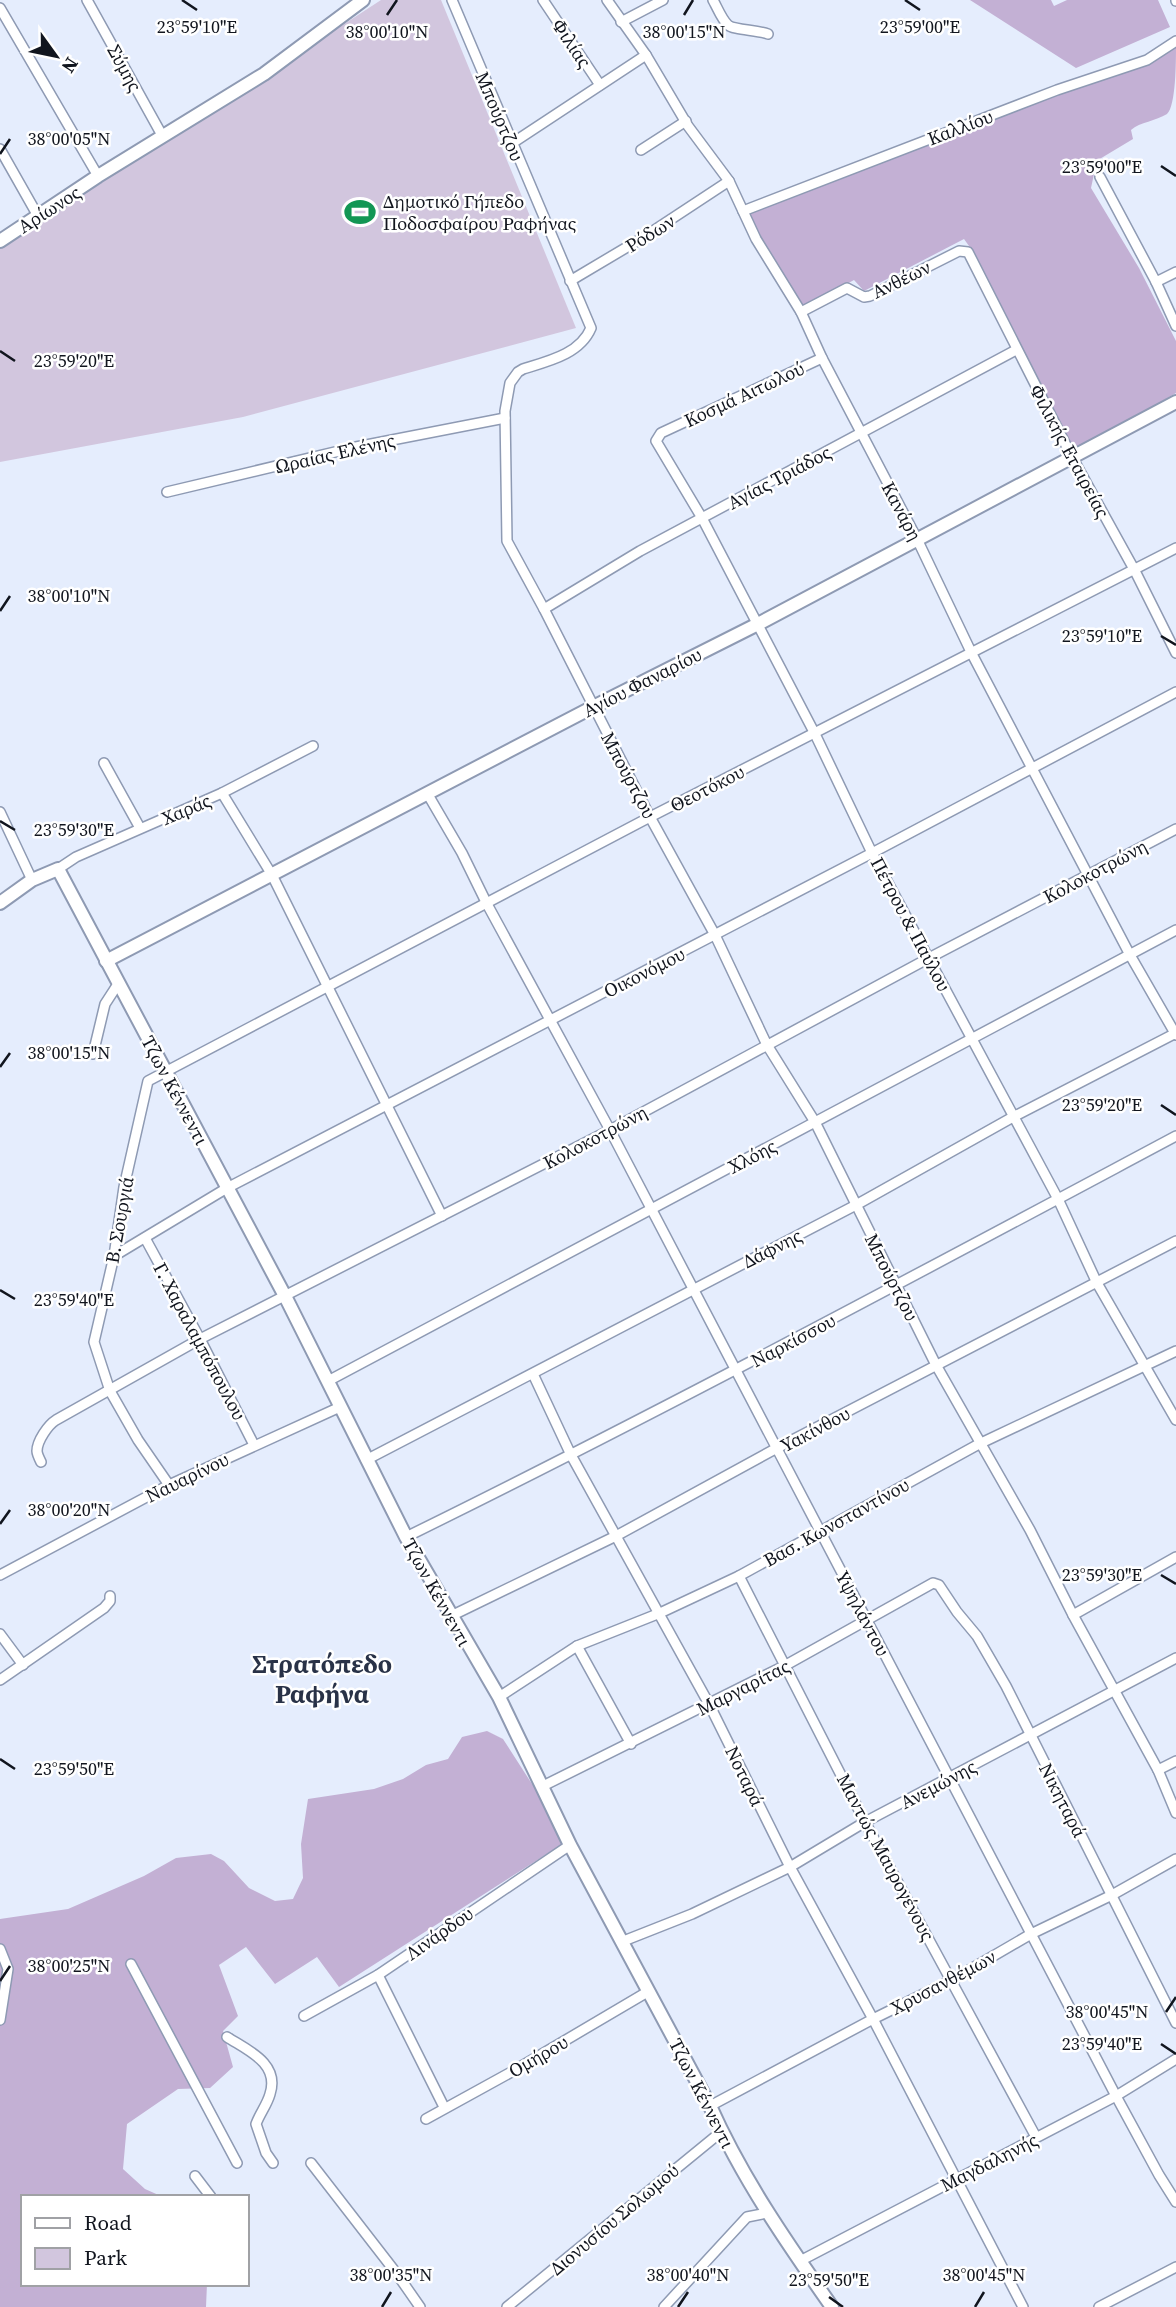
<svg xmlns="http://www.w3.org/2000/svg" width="1176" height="2307" viewBox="0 0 1176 2307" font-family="'Source Serif 4',serif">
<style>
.green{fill:#d2c6de}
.forest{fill:#c3b0d4}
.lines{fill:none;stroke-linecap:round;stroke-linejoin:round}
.street-casing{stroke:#8e9ab3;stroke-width:12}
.secondary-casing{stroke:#8e9ab3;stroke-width:16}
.street{stroke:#fff;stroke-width:9}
.secondary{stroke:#fff;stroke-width:12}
.ticks{fill:none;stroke:#11151e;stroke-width:2.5}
.labels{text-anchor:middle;stroke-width:5;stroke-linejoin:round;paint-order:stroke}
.street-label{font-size:19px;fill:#11151e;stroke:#fff}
.poi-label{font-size:19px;fill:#11151e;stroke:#fff;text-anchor:start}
.district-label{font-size:26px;font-weight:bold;fill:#293247;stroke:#fff}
.ticks-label{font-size:18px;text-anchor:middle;fill:#11151e;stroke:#fff;stroke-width:5;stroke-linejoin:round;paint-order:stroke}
</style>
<rect width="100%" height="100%" fill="#e5edfd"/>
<path class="green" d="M381 0H441L576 328 243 417 0 462V249Z"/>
<g class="forest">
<path d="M970 0H1051L1054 6 1067 0H1158L1170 27 1076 68Z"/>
<path d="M1176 45C1176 61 1176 106 1167 114 1156 121 1140 122 1131 130L1133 139 1093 163 1094 174 1091 188 1139 268 1176 341V393L1073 453 969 246 964 239 864 291 854 280 800 309 748 213 1052 95 1154 61Z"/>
<path d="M487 1731 503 1739 552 1815 564 1843 339 1987 317 1957 275 1984 246 1947 219 1965 238 2016 223 2031 233 2067 210 2088 178 2089 127 2124 123 2169 145 2189 163 2197H23V2284H207L206 2307H0V1919L68 1909 144 1876 176 1858 211 1854 224 1861 249 1888 275 1901 293 1899 303 1878 301 1844 308 1799 374 1789 403 1779 426 1765 448 1759 462 1737Z"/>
</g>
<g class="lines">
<g class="street-casing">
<g id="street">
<path d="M87 0 163 137"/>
<path d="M452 0 591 328C580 354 549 361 523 369L518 372 510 383 505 411 507 541 544 609 650 817 715 935 767 1045 815 1122 936 1365 1030 1530 1073 1615 1158 1770 1176 1813"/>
<path d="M543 0 600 85"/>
<path d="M607 0 646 55 688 126 729 181 756 239 801 312 822 358 917 539 972 654 1130 955 1176 1035"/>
<path d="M713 0C717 7 722 20 728 25 733 30 758 30 768 34"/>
<path d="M1176 0V1"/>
<path d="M0 8 98 176"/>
<path d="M621 22 663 0"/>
<path d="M511 144 646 55"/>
<path d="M0 149 38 216"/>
<path d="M641 150 686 121"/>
<path d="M1100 177 1156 282 1176 326"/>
<path d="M743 211 1057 90 1147 60 1176 41"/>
<path d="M570 281 644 237 729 181"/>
<path d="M1156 282 1176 272"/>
<path d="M801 312 847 288 864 297 870 296 959 251 968 252 1072 457 1135 571 1176 653"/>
<path d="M822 358 661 433 656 441 702 518 815 734 872 853 1058 1199 1097 1283 1176 1420"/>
<path d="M167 492 356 447 505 418"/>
<path d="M544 609 640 551 1016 350"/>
<path d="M104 763 140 828"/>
<path d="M222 793 272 875 442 1216"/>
<path d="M427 793 462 853 487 904 610 1130 1116 2096 1159 2175 1176 2202"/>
<path d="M0 812 32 880"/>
<path d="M58 869 76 857 222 793 313 746"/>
<path d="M93 1054 105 1004 118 984"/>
<path d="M145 1238 200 1339 254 1445"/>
<path d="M114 1256 227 1188 872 853 1176 692"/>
<path d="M533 1374 571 1455 709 1704 790 1867 873 2019 1023 2307"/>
<path d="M328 1381 1176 930"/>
<path d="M366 1460 856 1205 1013 1117 1176 1033"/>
<path d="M41 1462C40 1460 37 1454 37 1451 37 1441 48 1425 56 1420L200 1339 610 1130 929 958 1176 829"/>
<path d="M169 1485 138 1440 110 1391 94 1342 114 1256 124 1187 148 1081 650 817 1176 548"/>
<path d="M406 1537C666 1409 921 1272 1176 1136"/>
<path d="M0 1575 169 1485 340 1407"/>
<path d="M739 1576 865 1822 1036 2137"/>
<path d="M453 1615 616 1536 777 1448 1176 1241"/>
<path d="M1073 1615 1176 1557"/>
<path d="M0 1634 23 1665"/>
<path d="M577 1646 631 1744"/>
<path d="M0 1680 104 1608 110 1601V1596"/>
<path d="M499 1697 577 1646 660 1613 739 1576 979 1444 1176 1351"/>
<path d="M1158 1770 1176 1761"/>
<path d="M543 1786 786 1665 933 1583 939 1585 957 1612 977 1636 1006 1686 1176 2023"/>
<path d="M621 1942 692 1914 790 1867 865 1822 1176 1658"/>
<path d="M0 1949 8 1969 0 2020"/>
<path d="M131 1964 237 2163"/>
<path d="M378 1975 444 2107"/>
<path d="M304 2016 378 1975 570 1845"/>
<path d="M227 2037C247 2050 280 2063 270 2094 267 2105 260 2113 256 2124L266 2153 273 2163"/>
<path d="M710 2106 873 2019 952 1980 1031 1934 1112 1895 1176 1859"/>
<path d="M426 2119 515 2070 649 1991"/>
<path d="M311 2163 397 2274 420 2307"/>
<path d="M195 2176 211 2197"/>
<path d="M800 2261 1116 2096 1176 2059"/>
<path d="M507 2307 721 2132"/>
<path d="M664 2307 747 2217 767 2213"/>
<path d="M1099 2307 1176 2267"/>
</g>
</g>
<g class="secondary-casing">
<g id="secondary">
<path d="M0 241 98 176 264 74 363 0"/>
<path d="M0 903 32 880 58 869 286 1298 406 1537 499 1697 570 1845 710 2106C742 2178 787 2243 832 2307"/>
<path d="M106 961 593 707 758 624 1176 402"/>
</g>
</g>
<use href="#street" class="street"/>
<use href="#secondary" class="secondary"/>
</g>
<path class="ticks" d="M182 0 197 10M905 0 920 10M387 15 397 0M684 15 693 0M0 154 10 139M1161 166 1176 176M0 351 15 361M0 611 10 596M1161 636 1176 645M0 821 15 830M0 1067 10 1053M1161 1105 1176 1115M0 1290 15 1299M0 1524 10 1510M1161 1575 1176 1584M0 1759 15 1769M0 1981 10 1966M1166 2012 1176 1997M1161 2044 1176 2054M829 2297 843 2307M382 2307 391 2292M678 2307 688 2292M975 2307 984 2292"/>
<defs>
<g id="stadium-bare" transform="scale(2.415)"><path d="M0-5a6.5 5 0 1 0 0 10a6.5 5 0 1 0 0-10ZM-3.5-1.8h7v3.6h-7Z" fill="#129654" stroke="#fff" stroke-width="2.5" paint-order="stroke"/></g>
</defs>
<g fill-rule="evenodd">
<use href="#stadium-bare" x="360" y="212"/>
</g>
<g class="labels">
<g class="street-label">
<text transform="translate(572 43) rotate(56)" y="7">Φιλίας</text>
<text transform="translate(125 68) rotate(61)" y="7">Σύμης</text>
<text transform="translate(500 116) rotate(67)" y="7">Μπούρτζου</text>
<text transform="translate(960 127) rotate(-21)" y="7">Καλλίου</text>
<text transform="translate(49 209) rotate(-33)" y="7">Αρίωνος</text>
<text transform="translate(650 233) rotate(-32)" y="7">Ρόδων</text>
<text transform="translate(901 279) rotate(-26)" y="7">Ανθέων</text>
<text transform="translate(744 394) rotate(-25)" y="7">Κοσμά Αιτωλού</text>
<text transform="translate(1070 451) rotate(62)" y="7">Φιλικής Εταιρείας</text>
<text transform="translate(335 453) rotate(-13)" y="7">Ωραίας Ελένης</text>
<text transform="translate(779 477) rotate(-28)" y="7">Αγίας Τριάδος</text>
<text transform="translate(902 511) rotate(62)" y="7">Κανάρη</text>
<text transform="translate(642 682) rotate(-27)" y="7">Αγίου Φαναρίου</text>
<text transform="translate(629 775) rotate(62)" y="7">Μπούρτζου</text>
<text transform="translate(707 788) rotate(-27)" y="7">Θεοτόκου</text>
<text transform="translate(186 809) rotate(-23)" y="7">Χαράς</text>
<text transform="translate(1095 871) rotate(-28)" y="7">Κολοκοτρώνη</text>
<text transform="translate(911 924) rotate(62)" y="7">Πέτρου &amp; Παύλου</text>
<text transform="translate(644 972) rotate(-27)" y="7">Οικονόμου</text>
<text transform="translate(175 1090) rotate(62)" y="7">Τζων Κέννεντι</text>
<text transform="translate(595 1137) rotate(-28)" y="7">Κολοκοτρώνη</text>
<text transform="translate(752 1156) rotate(-28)" y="7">Χλόης</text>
<text transform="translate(119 1220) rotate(-80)" y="7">Β. Σουργιά</text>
<text transform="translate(772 1248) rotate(-27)" y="7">Δάφνης</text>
<text transform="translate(892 1277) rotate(63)" y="7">Μπούρτζου</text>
<text transform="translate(793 1340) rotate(-28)" y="7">Ναρκίσσου</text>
<text transform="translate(200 1341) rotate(62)" y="7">Γ. Χαραλαμπόπουλου</text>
<text transform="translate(815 1429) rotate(-28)" y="7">Υακίνθου</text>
<text transform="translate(187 1477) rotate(-26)" y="7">Ναυαρίνου</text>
<text transform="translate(836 1522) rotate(-29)" y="7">Βασ. Κωνσταντίνου</text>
<text transform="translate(437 1592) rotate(61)" y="7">Τζων Κέννεντι</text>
<text transform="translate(863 1613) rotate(62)" y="7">Υψηλάντου</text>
<text transform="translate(743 1687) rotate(-27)" y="7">Μαργαρίτας</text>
<text transform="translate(745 1776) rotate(64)" y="7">Νοταρά</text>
<text transform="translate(938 1784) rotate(-28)" y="7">Ανεμώνης</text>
<text transform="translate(1063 1800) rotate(63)" y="7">Νικηταρά</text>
<text transform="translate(886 1857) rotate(62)" y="7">Μαντώς Μαυρογένους</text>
<text transform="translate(439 1933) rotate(-35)" y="7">Λινάρδου</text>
<text transform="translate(943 1982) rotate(-28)" y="7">Χρυσανθέμων</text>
<text transform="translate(538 2056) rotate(-30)" y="7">Ομήρου</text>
<text transform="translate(702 2093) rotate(63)" y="7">Τζων Κέννεντι</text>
<text transform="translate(989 2162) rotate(-27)" y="7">Μαγδαληνής</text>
<text transform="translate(614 2219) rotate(-40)" y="7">Διονυσίου Σολωμού</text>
</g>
<g class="poi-label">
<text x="383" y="208">Δημοτικό Γήπεδο<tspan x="383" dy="22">Ποδοσφαίρου Ραφήνας</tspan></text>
</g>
<g class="district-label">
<text x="322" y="1673">Στρατόπεδο<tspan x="322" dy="30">Ραφήνα</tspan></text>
</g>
</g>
<g class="ticks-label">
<text x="197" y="33">23°59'10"E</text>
<text x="920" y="33">23°59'00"E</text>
<text x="684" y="38">38°00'15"N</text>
<text x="387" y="38">38°00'10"N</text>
<text x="69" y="145">38°00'05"N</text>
<text x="1102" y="173">23°59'00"E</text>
<text x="74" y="367">23°59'20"E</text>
<text x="69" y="602">38°00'10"N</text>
<text x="1102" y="642">23°59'10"E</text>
<text x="74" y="836">23°59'30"E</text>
<text x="69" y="1059">38°00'15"N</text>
<text x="1102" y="1111">23°59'20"E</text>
<text x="74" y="1306">23°59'40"E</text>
<text x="69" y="1516">38°00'20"N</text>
<text x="1102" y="1581">23°59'30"E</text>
<text x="74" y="1775">23°59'50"E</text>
<text x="69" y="1972">38°00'25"N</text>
<text x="1107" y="2018">38°00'45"N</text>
<text x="1102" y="2050">23°59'40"E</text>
<text x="391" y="2281">38°00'35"N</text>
<text x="688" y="2281">38°00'40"N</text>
<text x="984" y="2281">38°00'45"N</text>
<text x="829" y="2286">23°59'50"E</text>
</g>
<rect x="21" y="2195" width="228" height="91" fill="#ffffff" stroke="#a0a1a5" stroke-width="2"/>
<rect x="35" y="2218" width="35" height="10" fill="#ffffff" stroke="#a0a1a5" stroke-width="2"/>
<text x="84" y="2230" font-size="21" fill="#11151e">Road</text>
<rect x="35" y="2248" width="35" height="21" fill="#d2c6de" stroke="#a0a1a5" stroke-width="2"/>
<text x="84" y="2265" font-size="21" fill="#11151e">Park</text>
<g transform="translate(56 56) rotate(123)" stroke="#ffffff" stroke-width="5" paint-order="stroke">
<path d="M0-5L12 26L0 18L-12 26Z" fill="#11151e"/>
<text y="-10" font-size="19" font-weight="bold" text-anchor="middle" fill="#11151e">N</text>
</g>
</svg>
